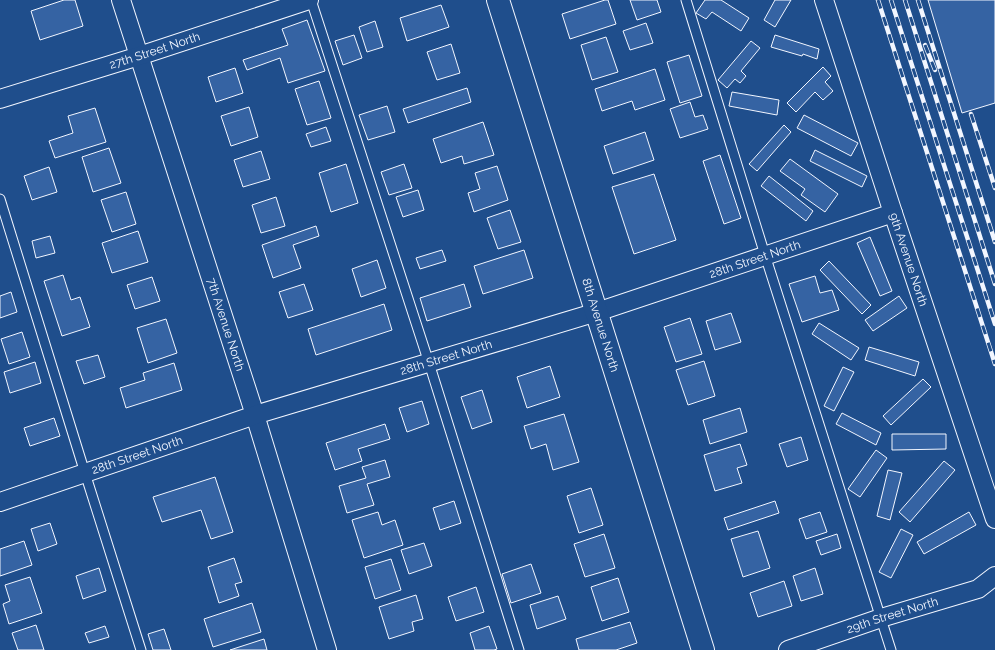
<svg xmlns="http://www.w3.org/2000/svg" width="995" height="650" viewBox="0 0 995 650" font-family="Raleway,sans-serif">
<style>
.building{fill:#3563a3;stroke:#f2f6ff}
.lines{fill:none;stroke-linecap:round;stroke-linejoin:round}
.lane-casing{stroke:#f2f6ff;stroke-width:11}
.street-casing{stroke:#f2f6ff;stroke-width:20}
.secondary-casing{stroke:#f2f6ff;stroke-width:24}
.lane{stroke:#1f4e8c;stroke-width:9}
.street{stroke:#1f4e8c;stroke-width:18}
.secondary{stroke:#1f4e8c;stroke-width:22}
.rail-casing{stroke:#f2f6ff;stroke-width:4.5}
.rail{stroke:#1f4e8c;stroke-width:3;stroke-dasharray:9;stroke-linecap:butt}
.labels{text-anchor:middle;stroke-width:3;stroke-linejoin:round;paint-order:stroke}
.street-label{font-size:12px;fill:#f2f6ff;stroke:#1f4e8c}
</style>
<rect width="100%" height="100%" fill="#1f4e8c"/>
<g class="building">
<path d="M64 0H75L83 26 40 40 31 11Z"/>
<path d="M605 0H608L616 24 570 39 562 14Z"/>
<path d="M630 0H657L661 12 637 20Z"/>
<path d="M705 0H721L749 18 741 31 712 12 706 19 696 13Z"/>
<path d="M775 0H791L775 27 764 20Z"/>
<path d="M928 0H995V103L962 113Z"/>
<path d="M441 5 449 27 407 41 400 18Z"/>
<path d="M307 20 325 71 288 83 280 58 247 70 243 60 288 45 282 29Z"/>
<path d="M375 21 383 47 367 52 359 27Z"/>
<path d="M646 23 653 43 630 50 623 31Z"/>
<path d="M354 35 362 58 343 65 335 41Z"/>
<path d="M775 35 819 49 817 59 803 54 802 56 771 47Z"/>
<path d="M606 37 618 72 592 80 581 45Z"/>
<path d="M751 41 760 48 741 71 746 76 740 83 735 79 727 88 718 80Z"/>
<path d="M451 44 460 73 437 80 427 52Z"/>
<path d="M689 55 702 96 680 103 667 62Z"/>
<path d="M823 67 831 76 825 82 833 91 823 100 815 92 796 112 787 103Z"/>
<path d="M235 68 243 93 216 102 208 77Z"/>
<path d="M655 69 665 100 635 110 632 101 602 111 595 89Z"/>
<path d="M319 81 331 118 307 125 295 89Z"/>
<path d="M467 88 471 102 408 123 403 109Z"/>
<path d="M732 92 779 100 777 115 729 106Z"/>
<path d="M690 102 695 117 703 115 708 129 680 138 670 109Z"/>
<path d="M387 106 395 132 368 140 359 115Z"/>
<path d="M249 107 258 137 231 146 221 116Z"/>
<path d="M95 108 106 142 55 158 49 141 73 133 68 116Z"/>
<path d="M804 115 858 143 851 156 797 128Z"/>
<path d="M483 122 494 155 464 164 462 156 441 163 433 139Z"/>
<path d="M784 125 791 132 757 171 749 164Z"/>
<path d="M326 127 331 141 311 147 306 134Z"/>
<path d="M645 132 654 160 613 174 604 146Z"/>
<path d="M109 148 121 183 93 192 82 157Z"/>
<path d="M815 150 867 176 862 187 810 161Z"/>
<path d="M261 151 270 179 243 187 234 160Z"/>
<path d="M720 155 741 218 724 224 703 161Z"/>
<path d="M790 159 838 194 825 212 801 195 805 189 780 171Z"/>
<path d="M346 164 358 203 331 212 319 173Z"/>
<path d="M404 164 412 188 389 195 381 172Z"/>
<path d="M497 166 508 200 474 212 468 193 480 189 475 173Z"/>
<path d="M49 167 57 192 32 200 24 176Z"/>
<path d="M654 174 676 240 634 254 612 187Z"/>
<path d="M769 176 813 211 806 221 761 186Z"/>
<path d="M418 190 424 210 403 217 396 197Z"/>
<path d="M126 192 136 224 112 232 101 200Z"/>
<path d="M276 197 285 226 261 233 252 205Z"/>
<path d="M510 210 521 242 498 249 487 218Z"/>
<path d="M316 226 319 236 293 245 301 268 273 278 262 245Z"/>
<path d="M138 231 148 262 112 273 102 243Z"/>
<path d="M50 236 55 253 36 258 32 241Z"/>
<path d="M870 237 892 291 880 296 857 243Z"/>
<path d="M442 250 446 261 420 269 416 258Z"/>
<path d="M524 250 533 278 483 294 474 266Z"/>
<path d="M377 260 386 288 361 297 352 269Z"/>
<path d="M829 261 871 305 862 314 820 270Z"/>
<path d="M63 275 71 300 80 297 90 327 62 336 44 281Z"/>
<path d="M815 276 820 293 832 290 839 310 802 322 789 284Z"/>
<path d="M152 277 160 301 135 309 127 285Z"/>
<path d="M304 284 313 310 288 318 279 292Z"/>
<path d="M464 284 471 307 427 321 420 298Z"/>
<path d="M11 292 17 312 0 318V296Z"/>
<path d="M899 296 907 308 873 331 865 320Z"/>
<path d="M384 304 392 330 316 355 308 329Z"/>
<path d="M731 313 741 342 715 350 706 321Z"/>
<path d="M690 318 702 354 676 362 664 327Z"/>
<path d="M166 319 177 353 148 363 137 328Z"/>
<path d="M819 323 859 348 851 360 812 334Z"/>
<path d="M22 332 30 357 9 364 1 339Z"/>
<path d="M869 347 919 362 915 376 865 360Z"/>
<path d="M98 355 105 377 84 384 76 361Z"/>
<path d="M704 361 715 396 688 405 676 370Z"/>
<path d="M35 362 41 383 10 393 4 372Z"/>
<path d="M174 363 182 390 126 408 120 388 145 380 143 373Z"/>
<path d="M550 366 560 397 527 408 517 377Z"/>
<path d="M843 367 854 372 834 411 824 406Z"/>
<path d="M923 379 931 387 891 425 883 416Z"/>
<path d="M482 390 492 422 472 429 461 397Z"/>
<path d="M422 401 429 424 407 432 399 408Z"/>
<path d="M740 408 747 432 710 444 703 420Z"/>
<path d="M842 413 881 433 876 445 836 424Z"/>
<path d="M564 414 579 462 553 470 546 444 531 449 524 426Z"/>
<path d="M54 418 60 436 30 446 24 428Z"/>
<path d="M385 424 390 439 358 449 362 461 335 470 326 443Z"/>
<path d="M892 434H946V449L892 450Z"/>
<path d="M801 437 808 460 787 467 779 444Z"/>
<path d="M740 444 747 465 737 468 742 483 715 491 704 455Z"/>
<path d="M876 450 887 458 860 497 848 489Z"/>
<path d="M385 460 390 477 367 484 374 505 347 513 339 486 366 478 362 467Z"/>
<path d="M944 461 955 470 910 522 899 512Z"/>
<path d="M888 470 902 473 890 520 877 516Z"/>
<path d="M215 477 233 532 211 539 201 510 162 522 153 497Z"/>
<path d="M591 488 603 525 579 533 567 496Z"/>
<path d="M454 501 461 523 440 530 433 508Z"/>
<path d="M775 501 779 513 728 530 724 518Z"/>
<path d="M378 512 382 525 395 520 403 545 364 558 352 520Z"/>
<path d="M820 512 827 532 806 539 799 519Z"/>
<path d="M969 512 976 525 924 554 917 542Z"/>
<path d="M50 523 57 544 38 551 31 529Z"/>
<path d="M901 529 913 535 891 578 879 572Z"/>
<path d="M758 531 770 568 743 577 731 539Z"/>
<path d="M604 534 615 568 585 577 574 544Z"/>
<path d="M837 534 841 548 821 555 816 541Z"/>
<path d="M24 541 32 565 0 576V549Z"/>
<path d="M424 543 432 566 409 574 401 550Z"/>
<path d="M234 558 242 582 235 584 239 596 219 603 208 567Z"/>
<path d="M391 559 401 590 375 599 365 567Z"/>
<path d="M531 564 541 593 511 603 502 574Z"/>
<path d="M99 568 106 591 83 599 76 576Z"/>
<path d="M815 568 823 594 801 601 793 576Z"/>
<path d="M30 577 42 613 9 624 3 604 10 601 5 585Z"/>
<path d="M618 578 629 612 602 621 591 587Z"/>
<path d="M784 581 792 606 758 617 750 593Z"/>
<path d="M476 587 484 612 456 621 448 597Z"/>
<path d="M416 595 423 619 412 622 414 631 389 639 379 607Z"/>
<path d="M558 596 566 619 537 629 530 605Z"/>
<path d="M252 603 261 632 213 647 204 619Z"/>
<path d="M630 622 637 643 616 650H579L576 639Z"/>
<path d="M36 625 44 650H18L12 633Z"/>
<path d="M105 626 109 637 89 643 85 633Z"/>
<path d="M489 626 497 649 494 650H475L470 633Z"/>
<path d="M164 629 171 650H153L148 634Z"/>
<path d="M264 639 267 650H230Z"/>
</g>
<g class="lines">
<g class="lane-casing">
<g id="lane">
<path d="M311 0 429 363 519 650"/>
<path d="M686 0 765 255 891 650"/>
<path d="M0 199 85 473 141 650"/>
</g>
</g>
<g class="street-casing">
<g id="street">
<path id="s1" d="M121 0 255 415 327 650"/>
<path id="s2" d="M824 0 893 213 995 519"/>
<path id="s3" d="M0 99 139 56 309 0"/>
<path id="s4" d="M0 502 255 415 597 312 893 213"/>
<path id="s5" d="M788 650 881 618 978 589 995 576"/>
</g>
</g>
<g class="secondary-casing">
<g id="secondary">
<path id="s6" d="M498 0 703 650"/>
</g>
</g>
<use href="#lane" class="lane"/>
<use href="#street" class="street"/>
<use href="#secondary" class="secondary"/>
<g class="rail-casing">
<g id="rail">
<path d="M878 0 995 364"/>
<path d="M891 0 995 324"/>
<path d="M905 0 995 284"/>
<path d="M918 0 995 242"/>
<path d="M925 45 935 70"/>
<path d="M971 114 995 188"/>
</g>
</g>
<use href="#rail" class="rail"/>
</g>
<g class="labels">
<g class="street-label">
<text dy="4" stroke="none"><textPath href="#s3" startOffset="162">27th Street North</textPath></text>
<text dy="4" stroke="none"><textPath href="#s4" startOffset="793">28th Street North</textPath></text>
<text dy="4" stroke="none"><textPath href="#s2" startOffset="273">9th Avenue North</textPath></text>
<text dy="4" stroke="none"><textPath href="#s1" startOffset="341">7th Avenue North</textPath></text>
<text dy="4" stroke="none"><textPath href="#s6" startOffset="341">8th Avenue North</textPath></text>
<text dy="4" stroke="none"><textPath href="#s4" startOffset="469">28th Street North</textPath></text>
<text dy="4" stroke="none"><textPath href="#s4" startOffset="145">28th Street North</textPath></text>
<text dy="4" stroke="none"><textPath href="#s5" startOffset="110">29th Street North</textPath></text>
</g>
</g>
</svg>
